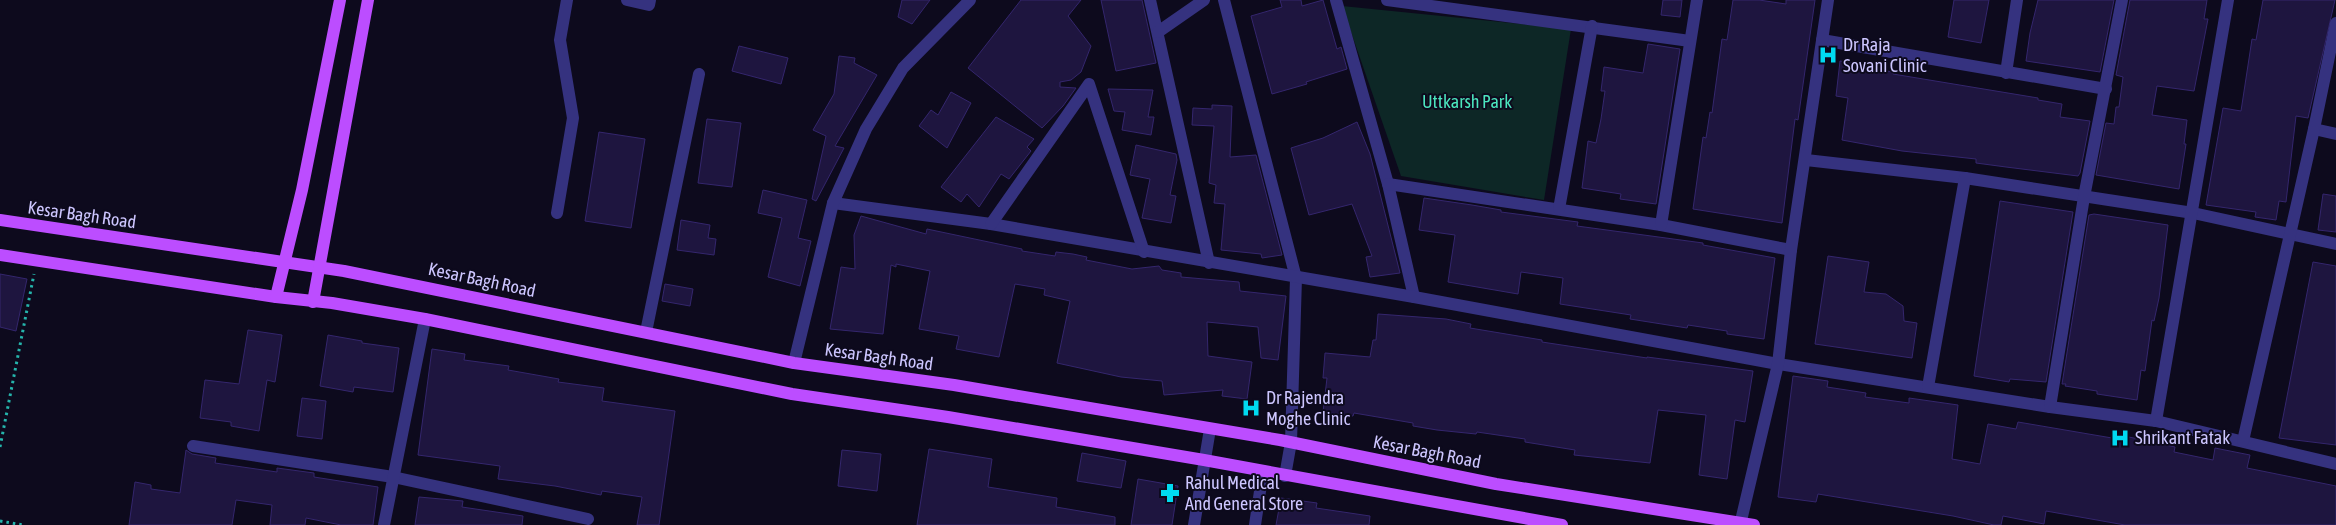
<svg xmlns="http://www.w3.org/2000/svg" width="2336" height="525" viewBox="0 0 2336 525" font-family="'Asap Condensed',sans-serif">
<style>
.green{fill:#0d2726}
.building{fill:#1e153f;stroke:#34266d}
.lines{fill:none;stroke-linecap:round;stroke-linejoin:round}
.path{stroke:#25b4ab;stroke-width:3;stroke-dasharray:2.5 4;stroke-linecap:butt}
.minor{stroke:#35327f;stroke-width:12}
.major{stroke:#bc4dff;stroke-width:12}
.labels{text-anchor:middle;stroke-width:4;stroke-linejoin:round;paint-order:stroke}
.poi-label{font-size:18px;fill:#cdc6ff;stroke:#0d0a1d;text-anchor:start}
.park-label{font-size:18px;fill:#4ce5bf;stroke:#0d0a1d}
.street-label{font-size:18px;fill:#cdc6ff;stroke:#0d0a1d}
</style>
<rect width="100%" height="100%" fill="#0d0a1d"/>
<path class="green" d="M1342 6 1571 29 1544 200 1401 176Z"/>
<g class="building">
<path d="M902 0H930L912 24 898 17Z"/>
<path d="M1021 0H1081L1068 16 1091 46 1081 72 1071 80 1060 82V87L1076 88 1063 106 1042 128 968 68Z"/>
<path d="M1101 0H1142L1156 63 1116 71Z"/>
<path d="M1280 0H1301L1302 6 1323 0 1337 49 1341 47 1347 69 1306 82 1307 84 1272 94 1251 16 1282 7Z"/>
<path d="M1663 0H1682L1680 17 1661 15Z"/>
<path d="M1733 0H1759L1786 4V0H1815L1798 120 1795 119 1782 223 1693 209 1703 137 1706 138 1710 112 1712 113 1722 39 1727 40Z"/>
<path d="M1954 0H1989L1981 43 1948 37Z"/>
<path d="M2038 0H2114L2100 72 2026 61 2030 33Z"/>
<path d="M2130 0H2207L2204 19H2208L2194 91 2157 86 2152 115 2187 120 2184 144H2186L2179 189 2096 175 2106 123 2114 124 2116 107H2119L2123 77 2116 75Z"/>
<path d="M2263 0H2335L2308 118 2296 116 2286 202 2279 201 2276 220 2255 217 2256 212 2206 205 2223 108 2241 111 2252 39 2256 40Z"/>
<path d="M1648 44 1680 49 1656 204 1620 199 1621 194 1582 188 1588 141 1596 143 1601 119 1605 91H1601L1604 67 1643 73Z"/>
<path d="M739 46 788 58 781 84 732 71Z"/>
<path d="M839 56 855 58 854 63 877 75 835 146 844 148 816 201 812 199 826 136 813 130 834 94Z"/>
<path d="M1840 61 1867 65V68L1893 72V74L2038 98V100L2062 104 2060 117 2090 121 2080 173 2078 176 2006 167 1976 163V159L1902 151 1842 140 1848 98 1836 96Z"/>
<path d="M1108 89 1153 90 1148 117H1154L1151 135 1122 130 1125 112 1114 111Z"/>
<path d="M951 92 971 103 947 148 919 126 931 110 938 115Z"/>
<path d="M1212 105 1232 106 1230 157 1256 155 1282 255 1262 258 1261 254 1221 250 1225 204 1214 203 1216 185 1209 183 1214 126 1192 125 1193 108 1212 109Z"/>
<path d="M996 117 1034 139 1027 147 1031 151 1009 179 1001 174 979 207 967 194 961 202 941 187Z"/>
<path d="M707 119 741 123 732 187 698 183Z"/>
<path d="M1357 122 1370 154 1400 273 1370 277 1366 257 1372 256 1352 204 1309 215 1291 148 1323 138Z"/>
<path d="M599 132 645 139 631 228 585 221Z"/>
<path d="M1136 145 1176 154 1177 160 1170 195 1176 196 1171 223 1142 218 1150 179 1130 175Z"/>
<path d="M763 190 807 200 798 238 811 241 800 286 768 277 782 218 758 213Z"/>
<path d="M2323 194 2336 196V232L2318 230Z"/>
<path d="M1424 198 1472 205 1501 210V212L1578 222 1577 226 1703 243V245L1775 258 1764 339 1727 334V331L1688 325 1687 328 1630 319 1631 315 1560 304 1563 278 1521 272 1518 294 1448 282 1455 235 1419 230Z"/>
<path d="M2000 201 2073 212 2046 382 2010 379 2009 382 1974 376Z"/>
<path d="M2094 214 2168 225 2159 298 2154 321 2152 320 2145 371 2141 370 2137 400 2097 394V391L2065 386 2066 384H2062L2089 215Z"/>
<path d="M861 216 926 234 927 229 1022 249V251L1055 256 1056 252 1073 254 1087 257 1086 260 1132 269 1159 266 1162 270 1181 273V277L1239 282 1240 291 1286 296 1278 360 1261 358 1258 327 1207 322 1208 356 1252 362 1247 399 1222 396 1223 390 1164 395 1162 381 1121 377 1057 363 1070 301 1044 295 1045 289 1015 284 999 357 956 349 959 336 919 329 930 271 896 264V267L891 265 883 334 830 329 841 267 855 269 854 235Z"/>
<path d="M681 220 710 225 708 238 716 239 714 255 677 250Z"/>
<path d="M1828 256 1869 262 1864 292 1886 294 1903 306 1904 321 1917 323 1912 358 1815 344Z"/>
<path d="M2313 262 2336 266V445L2279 438Z"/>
<path d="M0 274 27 279 16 331 0 327Z"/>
<path d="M665 284 693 289 690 306 662 301Z"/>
<path d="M1378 314 1446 319 1471 324 1470 328 1542 340V342L1647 358V357L1753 371 1745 422 1735 420 1727 479 1699 475 1706 415 1658 410 1650 463 1574 455 1575 450 1525 442V439L1477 432 1476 434 1437 430 1413 426V423L1354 413 1353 416 1323 412 1327 378H1323L1325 353 1370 357 1373 340H1376Z"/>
<path d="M248 330 282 335 275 382 267 380 259 431 231 426V422L200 418 205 380 239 384Z"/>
<path d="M328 335 362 341V343L399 348 393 392 354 387 353 392 320 386Z"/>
<path d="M432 349 465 354 464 360 509 366 508 370 559 379 558 382 604 388 602 401 675 411 659 525H637L642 497 602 491 601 495 555 486 498 479 500 466 418 455Z"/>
<path d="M1793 376 1828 381 1827 387 1866 393 1865 397 1909 403V398L1958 405 1952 459 1980 464 1988 424 2016 429 2018 422 2112 438 2113 434 2139 439 2175 447 2174 452 2213 460 2215 448 2250 455 2247 468 2336 486V525H2125L2046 511 2044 524 2003 516 2001 525H1994L1953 516 1818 494 1816 502 1778 497Z"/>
<path d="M302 398 326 401 322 439 297 436Z"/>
<path d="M929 449 992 459 988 487 1057 498 1056 507 1115 517V525H917Z"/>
<path d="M186 450 192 454 216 458 215 463 277 472V468L314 473V477L378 487 373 525H341L306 518 305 525H270L272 505 236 500 232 525H129L135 482 151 485V489L180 493Z"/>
<path d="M842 450 881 454 877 491 838 486Z"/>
<path d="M1082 453 1126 461 1121 488 1077 481Z"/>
<path d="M1138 479 1178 486 1172 525H1131Z"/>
<path d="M419 497 463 501 462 507 523 516 522 525H415Z"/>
<path d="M1281 498 1317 503 1316 508 1370 516 1369 525H1276Z"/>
</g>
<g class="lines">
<g class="path">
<path d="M0 447 34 274"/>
<path d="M0 521 23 525"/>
</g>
<g class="minor">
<path d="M627 0 649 5 650 0"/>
<path d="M1150 0 1209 263"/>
<path d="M1224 0 1296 278 1291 442 1285 476"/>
<path d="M1336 0 1388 184 1414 297"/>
<path d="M1387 0 1690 41"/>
<path d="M1158 32 1204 0"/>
<path d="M1822 40 2106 89"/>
<path d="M2006 73 2017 0"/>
<path d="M2314 129 2336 134"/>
<path d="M1806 160 1965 178 2193 213 2336 244"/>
<path d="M1388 184 1661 225 1791 250"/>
<path d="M833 203 991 224 1414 297 1778 364 2050 407 2156 421 2336 464"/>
<path d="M1559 209 1592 26"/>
<path d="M557 213 573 118 560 40 567 0"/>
<path d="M991 224 1089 84 1144 252"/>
<path d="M1661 225 1697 0"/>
<path d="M646 332 699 74"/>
<path d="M794 363 833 203 866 129 903 68 970 0"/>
<path d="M1928 387 1965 178"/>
<path d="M2050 407 2084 197 2122 0"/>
<path d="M2156 421 2228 0"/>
<path d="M2243 441 2314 129 2336 23"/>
<path d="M193 446 393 477 588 519"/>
<path d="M384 525 425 319"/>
<path d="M1194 525 1210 429"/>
<path d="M1255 525 1263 471"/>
<path d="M1740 525 1778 364 1791 250 1828 0"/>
</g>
<g class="major">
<path d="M0 220 344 271 794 363 954 385 1280 440 1496 484 1754 525"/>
<path d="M0 255 276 297 332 303 425 319 792 394 948 417 1204 460 1562 525"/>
<path d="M276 297 302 190 340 0"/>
<path d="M313 302 368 0"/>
</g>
</g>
<defs>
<g id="hospital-bare" transform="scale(1.5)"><path d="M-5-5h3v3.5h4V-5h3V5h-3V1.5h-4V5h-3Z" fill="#00daf1" stroke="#0d0a1d" stroke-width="2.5" paint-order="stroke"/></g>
<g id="pharmacy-bare" transform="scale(1.5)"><path d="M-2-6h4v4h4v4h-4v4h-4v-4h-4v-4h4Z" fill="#00daf1" stroke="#0d0a1d" stroke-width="2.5" paint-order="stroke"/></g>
</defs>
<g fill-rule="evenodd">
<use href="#hospital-bare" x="1828" y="55"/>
<use href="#hospital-bare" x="1251" y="408"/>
<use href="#hospital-bare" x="2120" y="438"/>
<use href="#pharmacy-bare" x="1170" y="493"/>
</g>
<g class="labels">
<g class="poi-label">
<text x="1843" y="51">Dr Raja<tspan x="1843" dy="21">Sovani Clinic</tspan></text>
<text x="1266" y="404">Dr Rajendra<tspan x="1266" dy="21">Moghe Clinic</tspan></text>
<text x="2135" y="444">Shrikant Fatak</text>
<text x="1185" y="489">Rahul Medical<tspan x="1185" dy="21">And General Store</tspan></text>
</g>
<g class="park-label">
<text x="1467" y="108">Uttkarsh Park</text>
</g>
<g class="street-label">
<text transform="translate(82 215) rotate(8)" y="6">Kesar Bagh Road</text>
<text transform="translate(482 280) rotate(12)" y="6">Kesar Bagh Road</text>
<text transform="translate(879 357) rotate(8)" y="6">Kesar Bagh Road</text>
<text transform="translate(1427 452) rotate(11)" y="6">Kesar Bagh Road</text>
</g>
</g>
</svg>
